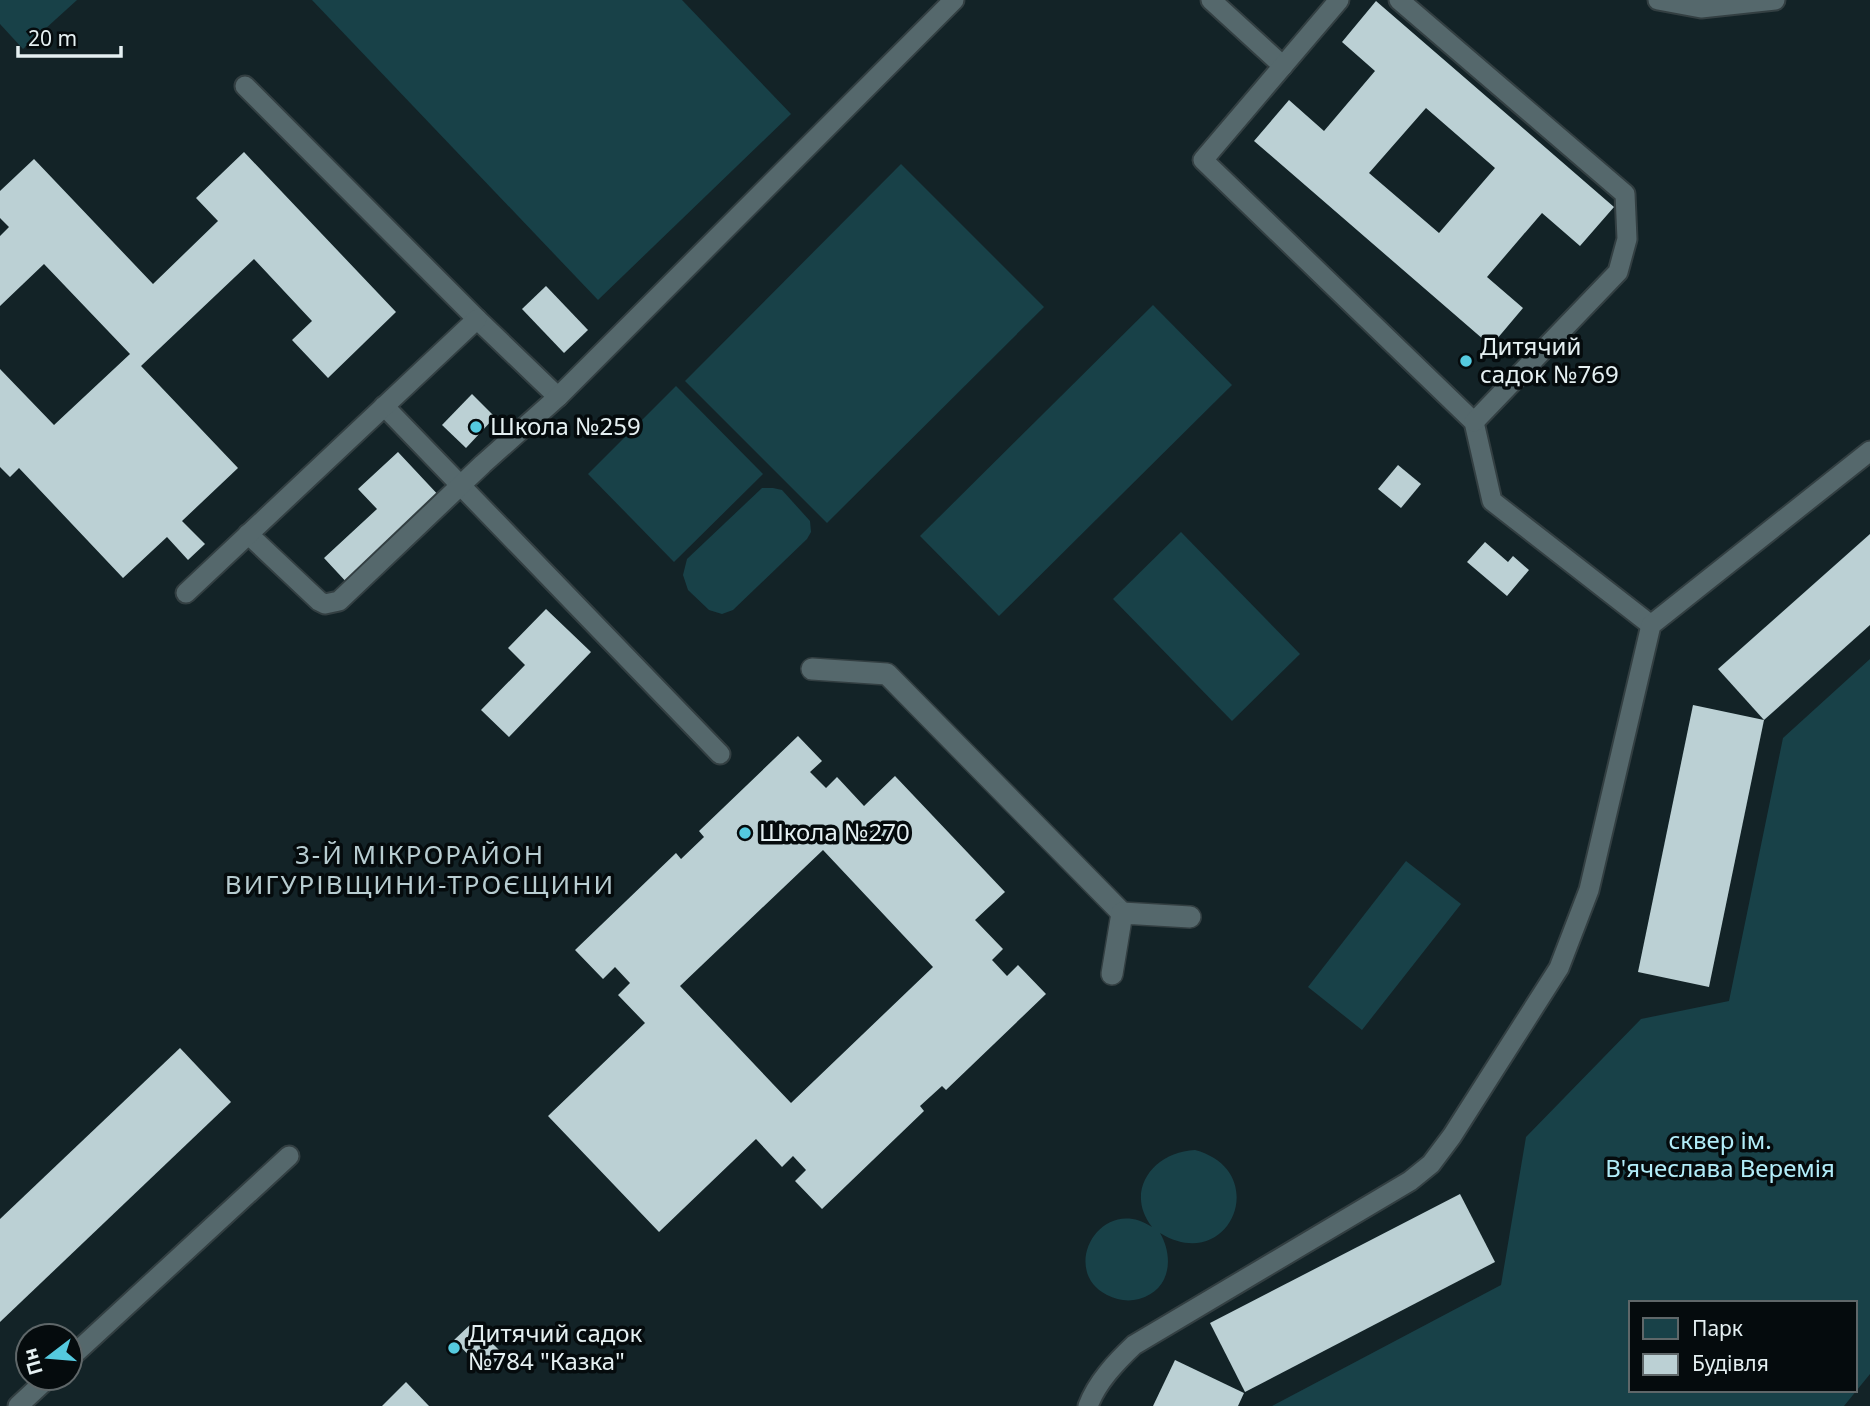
<svg xmlns="http://www.w3.org/2000/svg" width="1870" height="1406" viewBox="0 0 1870 1406" font-family="'Noto Sans',sans-serif">
<style>
.green{fill:#184148;fill-rule:evenodd}
.building{fill:#bbd0d4;fill-rule:evenodd}
.lines{fill:none;stroke-linecap:round;stroke-linejoin:round}
.service-casing{stroke:#333f42;stroke-width:23}
.pedestrian-casing{stroke:#333f42;stroke-width:24}
.service{stroke:#55686c;stroke-width:19}
.pedestrian{stroke:#55686c;stroke-width:21}
.poi-dot{fill:#55cadf;stroke:#050b0d;stroke-width:2.5}
.labels{text-anchor:middle;stroke-width:7;stroke-linejoin:round;paint-order:stroke}
.poi-label{font-size:24px;fill:#e5f0f2;stroke:#050b0d;text-anchor:start}
.park-label{font-size:24px;fill:#b2edf9;stroke:#050b0d}
.neighbourhood-label{font-size:26px;letter-spacing:2px;fill:#b8cdd1;stroke:#050b0d}
</style>
<rect width="100%" height="100%" fill="#132327"/>
<g class="green">
<path d="M0 0H77L23 49 0 24Z"/>
<path d="M312 0H682L791 114 598 300Z"/>
<path d="M901 164 1044 307 827 523 685 381Z"/>
<path d="M1153 305 1232 385 999 616 920 536Z"/>
<path d="M676 386 763 474 674 562 588 474Z"/>
<path d="M762 488H773L782 490 810 521 811 532 807 539 733 610 722 614 709 610 688 590 683 575 687 559Z"/>
<path d="M1181 532 1300 654 1232 721 1113 599Z"/>
<path d="M1870 659V1374L1844 1406H1272L1501 1285 1526 1137 1641 1019 1729 1001 1783 738ZM1630 1303H1854V1390H1630Z"/>
<path d="M1406 861 1461 904 1362 1030 1308 987Z"/>
<path d="M1195 1150C1273 1171 1230 1276 1160 1233 1174 1257 1171 1290 1139 1299 1128 1302 1117 1300 1107 1295 1058 1270 1101 1193 1152 1227 1124 1191 1153 1152 1195 1150Z"/>
</g>
<g class="building">
<path d="M1376 1 1614 207 1580 246 1542 213 1487 277 1523 308 1491 346 1254 141 1289 100 1324 131 1375 71 1342 42ZM1426 108 1495 168 1439 233 1369 173Z"/>
<path d="M244 152 396 312 328 378 292 340 312 321 254 259 141 366 238 468 182 521 205 544 188 560 167 537 123 578 19 468 10 477 0 467V369L54 425 130 354 44 264 0 306V236L9 227 0 218V191L34 159 153 284 218 221 196 198Z"/>
<path d="M546 286 588 330 564 353 522 309Z"/>
<path d="M472 394 495 417 466 448 442 425Z"/>
<path d="M398 452 442 499 350 586 324 558 377 509 358 489Z"/>
<path d="M1398 465 1421 484 1401 508 1378 489Z"/>
<path d="M1870 534V625L1764 720 1718 669Z"/>
<path d="M1485 542 1508 562 1513 556 1529 570 1507 596 1467 562Z"/>
<path d="M546 609 591 652 509 737 481 710 525 665 508 648Z"/>
<path d="M1693 705 1764 720 1709 987 1638 972Z"/>
<path d="M798 736 822 761 810 772 826 788 837 777 864 806 895 776 1005 892 975 920 1003 949 992 960 1007 976 1018 965 1046 994 946 1090 942 1086 920 1106 924 1111 822 1209 795 1181 806 1170 793 1156 782 1167 756 1139 659 1232 548 1116 645 1023 618 995 630 983 615 967 603 979 575 950 676 853 681 859 704 837 699 831ZM823 850 933 967 791 1103 680 986Z"/>
<path d="M180 1048 231 1102 0 1322V1219Z"/>
<path d="M1460 1194 1495 1262 1245 1392 1210 1323Z"/>
<path d="M472 1323 503 1354 485 1372 454 1340Z"/>
<path d="M1175 1360 1244 1393 1238 1406H1153Z"/>
<path d="M406 1382 429 1406H382Z"/>
</g>
<g class="lines">
<g class="service-casing">
<g id="service">
<path d="M1211 0 1283 66"/>
<path d="M1339 0 1203 160 1474 422 1492 501 1651 625"/>
<path d="M1399 0 1625 194 1627 239 1618 272 1474 422"/>
<path d="M1658 0 1701 8 1775 0"/>
<path d="M245 86 477 319 558 397"/>
<path d="M384 406 720 754"/>
<path d="M248 534 319 601 325 604 339 601 483 464 558 397 954 0"/>
<path d="M186 593 477 319"/>
<path d="M70 1358 289 1156"/>
<path d="M18 1406 48 1378"/>
<path d="M1088 1406C1097 1382 1116 1362 1134 1345L1410 1181 1431 1164 1452 1136 1559 968 1589 890 1651 625 1870 451"/>
</g>
</g>
<g class="pedestrian-casing">
<g id="pedestrian">
<path d="M812 669 887 674 1122 913"/>
<path d="M1112 974 1122 913 1190 917"/>
</g>
</g>
<use href="#service" class="service"/>
<use href="#pedestrian" class="pedestrian"/>
</g>
<g class="poi-dot">
<circle cx="1466" cy="361" r="7"/>
<circle cx="476" cy="427" r="7"/>
<circle cx="745" cy="833" r="7"/>
<circle cx="454" cy="1348" r="7"/>
</g>
<g class="labels">
<g class="poi-label">
<text x="1480" y="355">Дитячий<tspan x="1480" dy="28">садок №769</tspan></text>
<text x="490" y="435">Школа №259</text>
<text x="759" y="841">Школа №270</text>
<text x="468" y="1342">Дитячий садок<tspan x="468" dy="28">№784 "Казка"</tspan></text>
</g>
<g class="park-label">
<text x="1720" y="1149">сквер ім.<tspan x="1720" dy="28">В'ячеслава Веремія</tspan></text>
</g>
<g class="neighbourhood-label">
<text x="420" y="864">3-Й МІКРОРАЙОН<tspan x="420" dy="30">ВИГУРІВЩИНИ-ТРОЄЩИНИ</tspan></text>
</g>
</g>
<rect x="1629" y="1301" width="228" height="91" fill="#050b0d" stroke="#5f6769" stroke-width="2"/>
<rect x="1643" y="1318" width="35" height="21" fill="#184148" stroke="#5f6769" stroke-width="2"/>
<text x="1692" y="1336" font-size="21" fill="#e5f0f2">Парк</text>
<rect x="1643" y="1354" width="35" height="21" fill="#bbd0d4" stroke="#5f6769" stroke-width="2"/>
<text x="1692" y="1371" font-size="21" fill="#e5f0f2">Будівля</text>
<g transform="translate(49 1357) rotate(254)"><circle r="33" fill="#050b0d" stroke="#5f6769" stroke-width="2"/>
<path d="M0-5L12 26L0 18L-12 26Z" fill="#55cadf"/>
<text y="-10" font-size="19" font-weight="bold" text-anchor="middle" fill="#e5f0f2">Пн</text>
</g>
<path d="M18 46v10h103v-10" fill="none" stroke="#e5f0f2" stroke-width="3.5"/>
<text x="28" y="46" font-size="21" fill="#e5f0f2" stroke="#050b0d" stroke-width="5" paint-order="stroke">20 m</text>
</svg>
